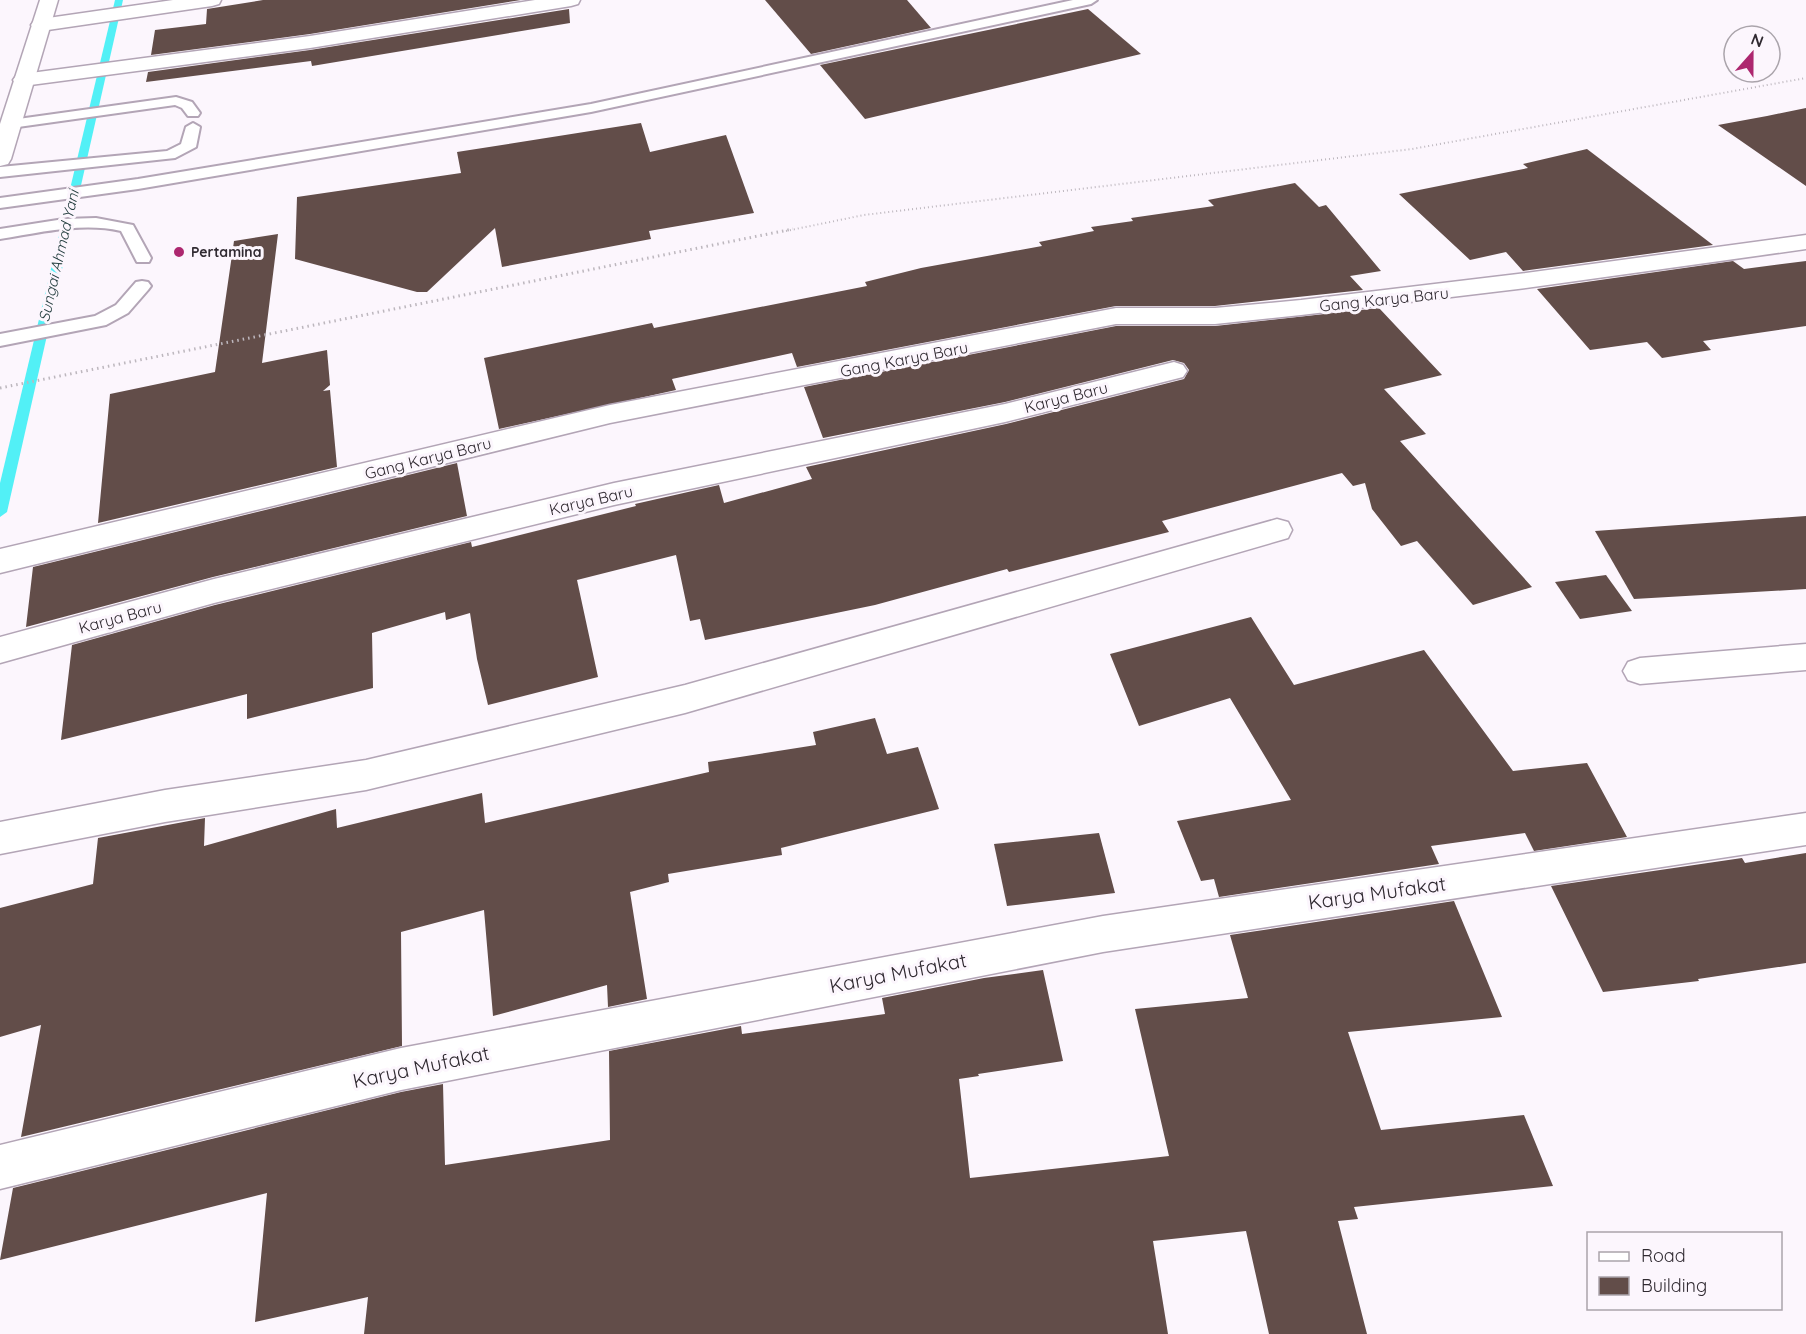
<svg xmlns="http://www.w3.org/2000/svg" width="1806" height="1334" viewBox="0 0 1806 1334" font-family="Quicksand,sans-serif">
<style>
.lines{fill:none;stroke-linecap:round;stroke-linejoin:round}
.stream{fill:#52f0f6;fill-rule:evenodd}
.building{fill:#624d49}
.lane-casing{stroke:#b3a5b6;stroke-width:4}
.street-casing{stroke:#b3a5b6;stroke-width:3}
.highway-casing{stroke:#b3a5b6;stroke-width:3}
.path-far1{stroke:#bdb7be;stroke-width:2;stroke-dasharray:1 3;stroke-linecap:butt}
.path{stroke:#bdb7be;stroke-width:3;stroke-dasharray:1.5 4;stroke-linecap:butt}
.lane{fill:#fff;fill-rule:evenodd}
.street{fill:#fff;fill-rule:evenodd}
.highway{fill:#fff;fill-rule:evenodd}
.poi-dot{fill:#ad276f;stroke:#fcf6fd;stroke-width:2}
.labels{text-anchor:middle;stroke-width:6;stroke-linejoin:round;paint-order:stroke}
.far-poi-label{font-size:14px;font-weight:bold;fill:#302a31;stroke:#fcf6fd;text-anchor:start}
.far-water-label{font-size:15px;font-style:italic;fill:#253f40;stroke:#fcf6fd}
.street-label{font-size:16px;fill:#302a31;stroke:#fcf6fd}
.near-street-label{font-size:20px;fill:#302a31;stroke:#fcf6fd}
</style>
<rect width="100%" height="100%" fill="#fcf6fd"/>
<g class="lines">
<path class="stream" d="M115 0H123L7 512 0 517V483Z"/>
</g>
<g class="building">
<path d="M263 0H521L310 34 151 55 155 30 206 24 207 9Z"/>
<path d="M765 0H907L931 28 811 54Z"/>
<path d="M569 9 570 23 312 66 311 61 146 82 148 72 310 50Z"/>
<path d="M1088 9 1141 54 865 119 820 65Z"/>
<path d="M1806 108V186L1718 125 1767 116Z"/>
<path d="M641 123 650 152 726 135 754 213 649 231 651 239 502 267 495 228 427 292H417L295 259 297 197 461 173 457 152Z"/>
<path d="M1587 149 1713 245 1523 271 1506 252 1470 260 1399 194 1528 168 1523 164Z"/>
<path d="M1295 183 1319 207 1326 205 1381 271 1350 276 1363 290 1215 306H1116L797 367 792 353 672 379 676 390 499 429 484 358 652 323 654 328 867 286 865 282 921 268 1042 246 1039 242 1094 231 1091 227 1133 221 1131 218 1214 206 1208 200Z"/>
<path d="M278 234 262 363 327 350 330 385 323 391 330 390 337 467 98 523 110 394 215 372 234 241Z"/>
<path d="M1733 261 1744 269 1806 261V326L1703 341 1711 350 1662 358 1647 342 1590 350 1537 289Z"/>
<path d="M1379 308 1442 375 1384 389 1426 434 1400 441 1532 587 1473 605 1417 541 1401 546 1372 509 1365 483 1353 486 1342 473 1162 521 1169 532 1009 572 1007 569 875 605 705 640 700 619 690 621 676 555 577 580 598 677 488 705 477 659 470 613 446 620 445 612 372 633 373 688 247 719V694L61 740 72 645 215 605 471 542 472 547 636 506 635 504 719 485 724 503 812 479 806 467 1006 424 1184 379 1189 370 1184 363 1173 360 1005 402 823 438 804 387 1116 326H1215Z"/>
<path d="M457 463 467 516 213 577 26 627 33 567Z"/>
<path d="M1806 516V589L1634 599 1595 531Z"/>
<path d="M1606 575 1632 611 1580 619 1555 582Z"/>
<path d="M1251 617 1294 685 1424 650 1513 771 1587 763 1627 837 1534 851 1525 833 1431 846 1439 864 1219 897 1214 879 1201 881 1177 821 1291 800 1230 698 1139 726 1110 654Z"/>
<path d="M875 718 887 754 918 747 939 809 781 848 782 855 668 874 669 882 630 892 647 999 608 1007 607 985 493 1016 484 910 401 932 402 1046 21 1137 41 1025 0 1037V908L93 884 98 838 205 818 204 846 336 809 337 828 482 793 485 823 709 772 708 762 816 745 813 732Z"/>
<path d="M1099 833 1115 893 1007 906 994 844Z"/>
<path d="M1806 853V963L1698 979 1699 981 1603 992 1551 886 1742 858 1745 863Z"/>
<path d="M1454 901 1502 1017 1348 1032 1381 1130 1524 1115 1553 1186 1354 1207 1358 1219 1338 1221 1367 1334H1269L1246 1231 1153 1241 1168 1334H364L368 1297 255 1322 267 1193 0 1260 13 1188 401 1092 443 1084 445 1165 610 1140 609 1051 741 1026 742 1034 885 1014 882 998 984 978 1043 970 1063 1061 978 1074 979 1076 959 1079 970 1178 1169 1156 1135 1009 1248 998 1230 935Z"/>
</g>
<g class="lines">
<g class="lane-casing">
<g id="lane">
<path d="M1073 0H1097L1091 4 591 112 138 189 0 208V198L138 179 591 104Z"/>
<path d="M176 97 192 102 200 113 198 116H188L182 108 175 105 11 128 4 124 11 120Z"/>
<path d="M193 123 200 127 196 147 175 158 0 177V167L167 151 181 144 186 127Z"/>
<path d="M96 218 133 225 151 258 149 262H137L121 231C81 222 39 233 0 239V229L64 219Z"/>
<path d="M142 281 148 282 151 286 148 290 128 313 106 325 0 346V334L95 316 116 305 136 282Z"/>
</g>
</g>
<g class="street-casing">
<g id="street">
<path d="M173 0H221L219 4 212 6 41 31 34 29 31 25 34 21 41 19Z"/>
<path d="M535 0H580L578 4 571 6 310 48 23 86 16 84 13 80 16 76 23 74 310 36Z"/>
<path d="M1806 235V249L1518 289 1301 315 1215 324H1116L610 423 0 573V549L610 405 1116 308H1215L1301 300 1518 274Z"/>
<path d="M1174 362 1183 365 1187 371 1183 377 1005 422 614 505 214 603 0 663V637L214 579 614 483 1005 404Z"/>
<path d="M1277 519 1288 522 1292 530 1288 538 685 713 366 790 165 822 0 854V822L165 790 366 760 685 685Z"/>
<path d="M1806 644V670L1640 684 1628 680 1623 671 1628 662 1640 658Z"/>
<path d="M1806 813V845L1103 952 401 1090 0 1189V1145L401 1048 1103 916Z"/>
</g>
</g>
<g class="highway-casing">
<path id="highway" d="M40 0H58L11 159 8 164 0 166V124Z"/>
</g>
<path class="path-far1" d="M786 231 864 215 1412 149 1806 78"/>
<path class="path" d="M0 388 793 229"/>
<use href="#lane" class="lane"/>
<use href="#street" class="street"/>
<use href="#highway" class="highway"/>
</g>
<circle class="poi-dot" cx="179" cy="252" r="6"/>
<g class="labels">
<g class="far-poi-label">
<text x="191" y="257">Pertamina</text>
</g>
<g class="far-water-label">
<text transform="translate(59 256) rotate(-77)" y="5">Sungai Ahmad Yani</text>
</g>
<g class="street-label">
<text transform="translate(1384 299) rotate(-6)" y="6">Gang Karya Baru</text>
<text transform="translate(904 359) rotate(-11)" y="6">Gang Karya Baru</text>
<text transform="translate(1066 397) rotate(-14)" y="6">Karya Baru</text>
<text transform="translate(428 458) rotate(-14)" y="6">Gang Karya Baru</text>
<text transform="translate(591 500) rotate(-13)" y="6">Karya Baru</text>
<text transform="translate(120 617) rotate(-15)" y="6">Karya Baru</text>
</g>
<g class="near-street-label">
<text transform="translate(1377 893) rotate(-8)" y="7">Karya Mufakat</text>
<text transform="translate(898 973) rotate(-11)" y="7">Karya Mufakat</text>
<text transform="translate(421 1067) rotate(-12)" y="7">Karya Mufakat</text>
</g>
</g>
<rect x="1587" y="1232" width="195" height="78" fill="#fcf6fd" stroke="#aaa4ab" stroke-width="1.5"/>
<rect x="1599" y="1252" width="30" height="9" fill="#ffffff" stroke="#aaa4ab" stroke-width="1.5"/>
<text x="1641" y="1262" font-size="18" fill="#302a31">Road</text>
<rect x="1599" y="1277" width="30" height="18" fill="#624d49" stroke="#aaa4ab" stroke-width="1.5"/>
<text x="1641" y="1292" font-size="18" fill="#302a31">Building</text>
<g transform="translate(1752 54) rotate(21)"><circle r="28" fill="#fcf6fd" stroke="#aaa4ab" stroke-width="1.5"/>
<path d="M0-4.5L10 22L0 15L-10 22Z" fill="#ad276f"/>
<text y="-9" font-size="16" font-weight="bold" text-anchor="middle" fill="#302a31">N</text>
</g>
</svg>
